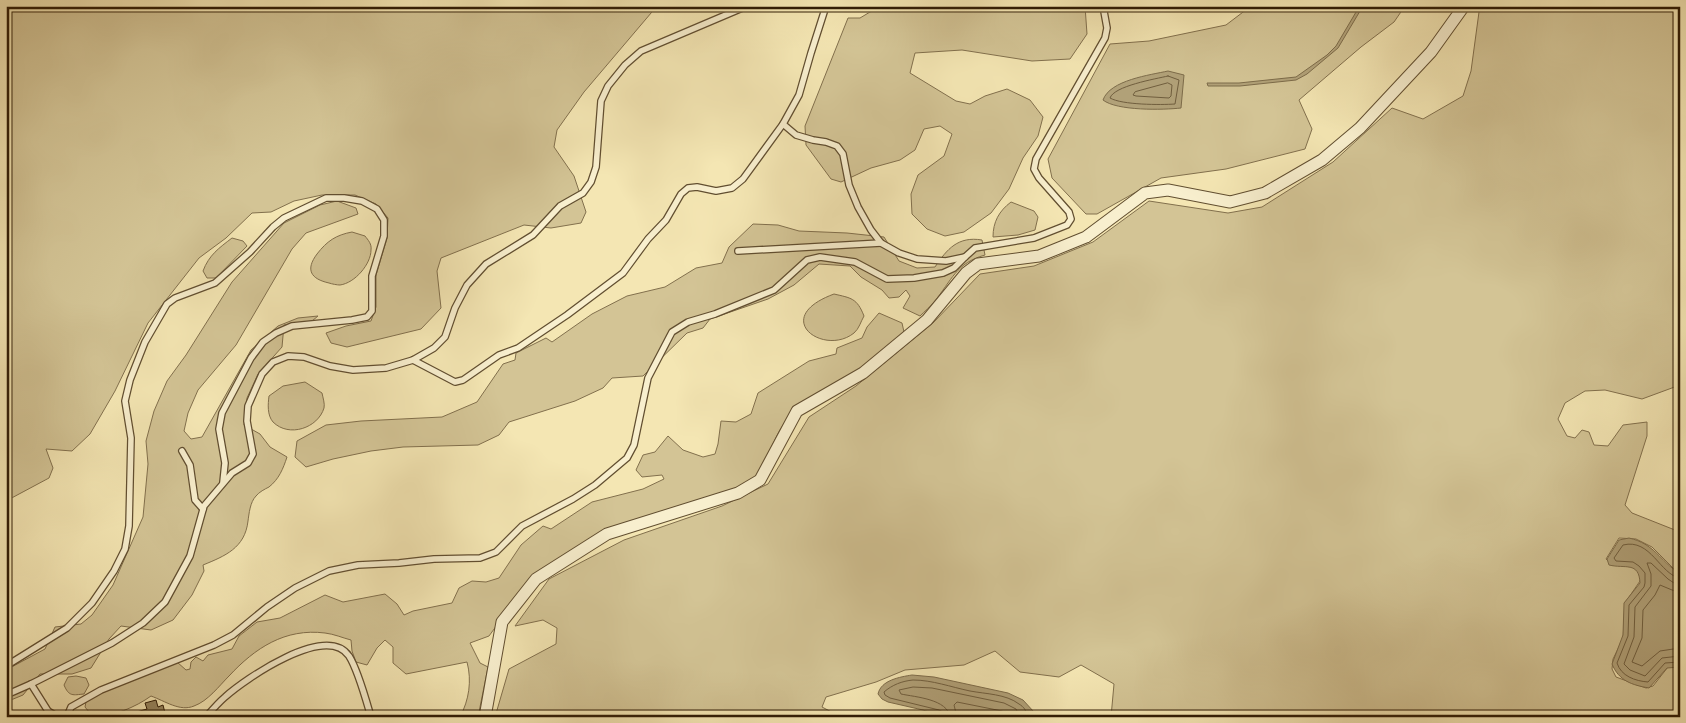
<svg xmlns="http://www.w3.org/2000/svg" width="1686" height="723" viewBox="0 0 1686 723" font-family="'Libre Bodoni',serif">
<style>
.green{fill:#d3c495;stroke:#82704d}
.water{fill:#b1a178;stroke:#7d6c4a}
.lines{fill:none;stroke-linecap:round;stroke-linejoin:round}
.shore{stroke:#705e3e;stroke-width:1}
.building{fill:#96855f;stroke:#301c05}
.service-casing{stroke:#614e30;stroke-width:8}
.minor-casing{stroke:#614e30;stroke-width:13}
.service{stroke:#f8efce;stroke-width:5.5}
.minor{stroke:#f8efce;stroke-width:11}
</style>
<rect width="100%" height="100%" fill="#f4e6b3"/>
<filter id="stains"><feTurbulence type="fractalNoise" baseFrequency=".004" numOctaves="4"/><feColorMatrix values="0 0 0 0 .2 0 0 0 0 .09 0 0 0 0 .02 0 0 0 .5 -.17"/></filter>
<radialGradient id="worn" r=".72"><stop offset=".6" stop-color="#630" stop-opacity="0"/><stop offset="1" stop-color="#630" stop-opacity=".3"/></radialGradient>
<g class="green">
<path d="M6 6H657L584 92 557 130 554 147 574 176 586 212 581 223 551 228 524 225 441 258 437 271 441 308 421 329 347 347 331 343 326 333 346 326 371 321 376 307V275L387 238 388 218 376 204 355 195H322L294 201 271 212 252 213 226 238 199 258 148 323 115 391 90 434 72 451 46 449 53 468 49 478 6 501Z"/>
<path d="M880 6H1085L1087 34 1070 59 1032 61 962 50 915 53 910 73 956 101 970 104 985 96 1007 89 1030 100 1043 117 1038 136 1023 158 1009 189 991 213 964 232 945 236 927 229 912 214 911 194 918 175 944 156 952 134 940 126 924 129 915 150 900 160 871 168 841 182 831 179 806 145 805 126 848 18H860Z"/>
<path d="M1251 6H1405L1394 22 1361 47 1299 100 1312 129 1305 149 1226 169 1161 178 1097 214H1086L1052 178 1048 159 1110 44 1149 41 1226 25Z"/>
<path d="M1483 6H1680V385L1642 399 1605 390 1585 391 1565 403 1558 419 1567 436 1575 438 1582 430 1589 432 1594 445 1608 446 1623 425 1647 422V436L1625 505 1632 513 1680 532V575L1652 547 1636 539 1619 538 1606 559 1612 565 1633 567 1641 573 1640 581 1625 603 1623 639 1613 659 1612 669 1616 677 1646 688 1653 686 1668 667H1680V717H1111L1114 684 1081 665 1059 677 1020 672 995 651 964 665 905 670 876 682 826 697 822 707 841 717H495L509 669 556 644 557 628 543 620 515 626 549 579 624 540 722 506 768 484 809 417 856 386 933 323 980 274 1034 266 1093 242 1149 201 1228 213 1262 207 1333 162 1392 108 1423 119 1463 96 1471 71 1479 12Z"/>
<path d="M337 201 356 208 358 214 306 233 292 249 236 345 198 390 188 413 184 431 191 439 202 437 251 350 278 326 298 318 318 316 312 321 284 325 282 347 258 374 247 398 244 425 260 434 270 447 287 457C283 469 279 479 269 487 265 489 259 492 256 496 250 502 249 514 248 521 245 548 225 556 203 565L204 571 192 595 173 620 151 630 121 626 109 639 91 668 72 674H40L23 695 6 702V670L45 649 55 627 81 624 92 615 113 585 143 517 148 464 146 441 154 411 167 381 186 355 232 282 284 223 320 205Z"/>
<path d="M1011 202 1034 211 1038 217 1035 230 1018 235 993 237C993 222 999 211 1011 202Z"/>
<path d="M753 224 778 225 799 231 847 233 884 237 899 261 917 268 935 267C947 249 958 236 982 240L985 255C956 263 952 280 934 302 930 307 925 311 920 316L903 308 910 296 906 290 899 297 889 298 882 290 861 277 850 266 819 264 794 285 768 299 710 319 703 328 687 333 643 376 612 378 603 388 575 401 509 422 499 435 478 445 403 447 371 451 333 459 306 467 295 457 297 441 326 425 361 421 442 417 477 402 503 364 515 360 516 353 546 338 552 342 592 314 627 296 665 287 696 268 722 263 729 247Z"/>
<path d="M352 232 365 236C368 240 372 244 371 250 371 264 355 283 340 285 337 285 332 284 329 283 311 279 305 270 317 254 327 241 336 235 352 232Z"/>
<path d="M232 238 243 241 247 246 216 278H207L203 271C209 255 219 248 232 238Z"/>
<path d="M834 294C851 298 857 298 864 316 861 321 859 329 854 333 824 357 769 318 834 294Z"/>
<path d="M879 313 902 323 904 332 872 361 785 422C773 439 769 457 758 473 752 482 741 487 732 492L604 531 532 577 489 636 470 643 480 663 488 667 478 717H460C469 700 472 681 467 662L406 674 393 663V647L385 640 377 648 367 665 356 662 352 651 351 640C343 638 334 634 325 633 285 628 255 648 229 676 219 686 208 701 194 706 180 712 165 701 151 696 136 707 112 717 93 717L85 707 86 702 92 697 177 662 186 670 190 669 191 662 196 657 203 661 208 655 232 649 239 636 257 622 280 618 325 595 343 602 385 594 397 604 404 615 413 611 452 603 459 588 472 581 486 582 499 578 521 545 543 526 551 529 592 502 643 489 664 479 662 475 642 477 636 470 643 455 655 452 668 436 683 450 703 457 715 454 718 444 721 421 736 422 751 414 758 393 809 361 836 354 837 348 862 338 867 327Z"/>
<path d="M305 382 322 393C323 398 325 404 324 408 318 428 289 438 273 422 267 415 268 404 269 396L283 386Z"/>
<path d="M76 676 86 678 89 685 84 694C73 695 69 697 64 685L68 677Z"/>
</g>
<g class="water">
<path d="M1363 6 1338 48 1307 74 1296 80 1240 86H1208L1207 83H1239L1296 77 1327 55 1336 46 1359 7Z"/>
<path d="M1168 71 1184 75 1181 108C1163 110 1117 111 1103 100 1110 80 1150 75 1168 71Z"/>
<path d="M1629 538C1655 544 1659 560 1680 574V667L1667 668 1649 688C1632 685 1619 681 1612 664L1623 635 1624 603 1640 583C1639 561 1625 569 1609 565L1607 559 1619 540Z"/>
<path d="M912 675 934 677 1008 693 1023 700 1034 712 1030 717H944L923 710 888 702 882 699 878 694C881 680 900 677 912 675Z"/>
</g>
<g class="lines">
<g class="shore">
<path d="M1168 76 1179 80 1175 104C1161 105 1122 105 1110 98 1114 86 1155 79 1168 76Z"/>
<path d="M1168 83 1172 85 1171 96 1169 98 1136 96 1133 95 1135 92Z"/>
<path d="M1680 578C1660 575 1651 538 1623 545L1614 558 1616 561 1633 562 1639 566 1645 573V583L1644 587 1629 605 1628 636 1617 663C1621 676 1635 681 1648 682L1665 663 1680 662"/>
<path d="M1680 584 1674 583 1668 579 1651 563H1647L1651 574V586L1635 607 1634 637 1624 664 1630 670 1645 676 1662 658 1680 656"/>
<path d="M1680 592 1672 590 1660 585 1655 595 1643 610 1642 638 1632 662 1642 666 1660 651 1680 648"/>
<path d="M943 717V712L939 710 890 698 885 695 884 692C892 685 902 681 913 680 932 680 951 687 970 691 986 694 1006 694 1019 704 1024 707 1027 711 1027 717"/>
<path d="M950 717C948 699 915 697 901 694L899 690 913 687 932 688 1004 703 1016 709 1020 717"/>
<path d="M957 717 954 705 957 702 1002 711 1013 717"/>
</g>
</g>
<path class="building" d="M156 700 158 707 163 705 166 717H133V713L147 709 145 703Z"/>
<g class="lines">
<g class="service-casing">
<g id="service">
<path d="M783 124 796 135 813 140 826 142 837 146 843 154 849 185 858 207 871 230 881 243 899 253 917 259 946 261 965 257 975 248 1034 238 1067 225 1071 219 1069 212 1039 178 1034 169 1036 159 1105 38 1107 28 1103 6"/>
<path d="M738 251 881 243"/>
<path d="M413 360 455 382 463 380 499 355 518 348 567 315 623 273 648 239 666 220 681 194 688 188 697 187 716 191 732 188 743 179 783 124 799 95 811 53 826 6"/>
<path d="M182 451 190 465 195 500 203 509"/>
<path d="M6 666 67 628 92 603 114 571 125 549 129 526 131 438 125 401 130 380 145 342 167 304 175 298 215 283 250 252 273 227 284 218 326 198H344L362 201 377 209 384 220V236L372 276V311L367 317 352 320 292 326 276 333 263 342 251 358 222 413 219 429 225 463 223 482"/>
<path d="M31 684 48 711 58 717"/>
<path d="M6 695 31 684 112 643 143 623 165 602 190 556 204 506 232 473 248 463 253 454 247 421 248 406 262 374 273 362 288 356 304 357 330 366 353 370 386 368 413 360 434 348 445 337 455 308 467 285 486 264 533 235 560 206 583 193 591 182 596 167 601 101 608 86 625 65 641 51 747 6"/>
<path d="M68 717V714L71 707 101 690 214 645 233 635 267 607 295 588 329 571 358 565 399 563 434 559 480 558 496 552 522 526 573 499 595 485 627 458 634 445 648 378 672 332 688 322 715 314 774 290 807 260 820 257 855 262 887 279 914 278 943 273 954 268 965 257"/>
<path d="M206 717C212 710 218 703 225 697 245 679 326 623 349 656 358 670 366 700 371 717"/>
</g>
</g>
<g class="minor-casing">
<path id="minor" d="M485 717 502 622 536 579 607 534 738 493 760 480 797 411 863 373 927 320 966 273 978 264 1039 256 1086 237 1145 193 1168 190 1230 202 1265 193 1322 160 1360 128 1431 52 1464 6"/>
</g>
<use href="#service" class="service"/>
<use href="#minor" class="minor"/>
</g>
<rect width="1686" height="723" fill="none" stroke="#f4e6b3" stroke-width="25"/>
<rect x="8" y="8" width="1671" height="708" fill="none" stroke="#301c05" stroke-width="2.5"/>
<rect x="12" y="12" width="1661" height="698" fill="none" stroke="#301c05"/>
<rect width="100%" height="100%" filter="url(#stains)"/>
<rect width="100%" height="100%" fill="url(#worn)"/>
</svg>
